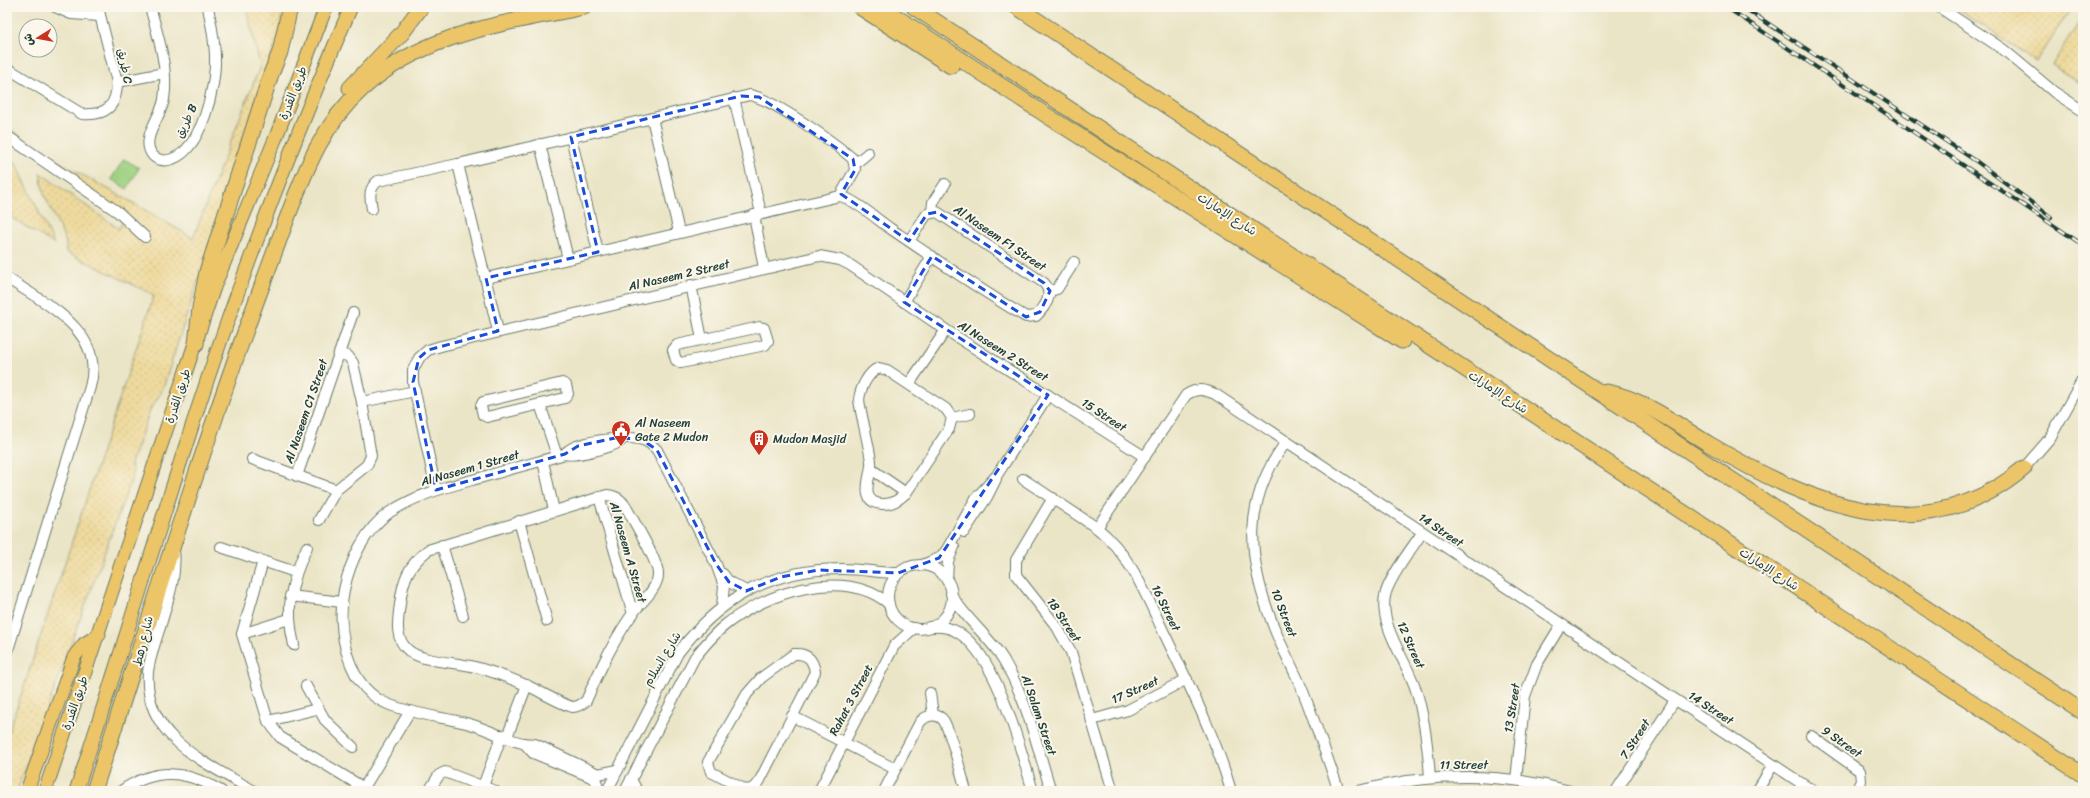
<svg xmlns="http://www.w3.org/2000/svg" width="2090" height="798" viewBox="0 0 2090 798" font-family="Sriracha,'Playpen Sans Arabic',sans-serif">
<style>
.sand{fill:url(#sand-dots);stroke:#868c69}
.park{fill:#9dd080;stroke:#5e865a}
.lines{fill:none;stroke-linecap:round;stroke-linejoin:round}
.minor-casing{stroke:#667867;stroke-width:12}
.major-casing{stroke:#667867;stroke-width:15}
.highway-casing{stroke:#667867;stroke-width:17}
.minor{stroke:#fff;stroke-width:10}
.major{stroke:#edc569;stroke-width:13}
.highway{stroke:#edc569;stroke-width:15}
.rail-casing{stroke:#1f3d34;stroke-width:4}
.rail{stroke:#fbf7ec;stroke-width:2.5;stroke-dasharray:8;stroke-linecap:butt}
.marked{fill:none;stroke:#1d4ed8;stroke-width:3;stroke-dasharray:8 5;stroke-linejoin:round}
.labels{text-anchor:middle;stroke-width:4;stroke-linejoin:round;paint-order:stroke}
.street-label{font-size:12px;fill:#1f3d34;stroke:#fbf7ec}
.poi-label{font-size:12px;fill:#1f3d34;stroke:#fbf7ec;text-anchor:start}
</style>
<defs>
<pattern id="sand-dots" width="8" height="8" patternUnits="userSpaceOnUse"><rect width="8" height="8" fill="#eeda9e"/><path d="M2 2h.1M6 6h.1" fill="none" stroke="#ccbc89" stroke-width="1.8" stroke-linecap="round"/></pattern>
</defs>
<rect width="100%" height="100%" fill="#fbf7ec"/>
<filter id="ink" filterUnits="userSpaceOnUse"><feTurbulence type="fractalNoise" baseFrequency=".025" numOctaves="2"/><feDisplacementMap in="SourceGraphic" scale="8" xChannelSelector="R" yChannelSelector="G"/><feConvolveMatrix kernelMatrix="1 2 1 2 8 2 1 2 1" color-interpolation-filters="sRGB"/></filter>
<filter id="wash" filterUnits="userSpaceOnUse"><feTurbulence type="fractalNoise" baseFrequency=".012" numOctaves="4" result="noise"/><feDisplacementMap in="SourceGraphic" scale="16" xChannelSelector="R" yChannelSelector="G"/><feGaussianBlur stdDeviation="0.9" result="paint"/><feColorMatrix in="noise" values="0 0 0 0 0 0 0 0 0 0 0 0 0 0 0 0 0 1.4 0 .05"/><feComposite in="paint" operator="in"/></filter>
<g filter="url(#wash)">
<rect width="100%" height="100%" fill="#ebe5c7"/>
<g class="sand">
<path d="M246 7H283L280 30 162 391 151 408 131 463 133 475 17 791H7V737L154 295 66 252V242L44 194 40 173 119 229 126 214 7 134V127L52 158 126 199 193 238 260 66Z"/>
<path d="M1955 7H2072L2036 61Z"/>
<path d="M2083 16V85L2052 65Z"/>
<path d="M7 151 16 163 54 244 7 215Z"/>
</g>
<path class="park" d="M124 159 139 168 127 189 111 179Z"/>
</g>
<g filter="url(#ink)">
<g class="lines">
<g class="minor-casing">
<g id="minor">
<path d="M55 7 71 14 100 16"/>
<path d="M150 7C158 35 169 70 164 99 162 116 141 137 151 153 155 160 164 162 172 159 202 149 216 86 215 58 215 41 211 24 208 7"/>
<path d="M1939 7 2004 50 2054 92 2083 111"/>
<path d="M7 68 82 114C106 116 117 106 117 82L98 7"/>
<path d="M117 82 164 73"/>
<path d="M734 98 761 213"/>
<path d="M652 118 679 232"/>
<path d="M7 136 118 212 145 237"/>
<path d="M571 137 598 252"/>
<path d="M540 144 568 259"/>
<path d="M458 164 498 331"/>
<path d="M855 164 868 153"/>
<path d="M372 209C370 197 368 189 378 181L458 164 750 95C772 99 835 143 853 159L855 170 840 196"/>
<path d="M932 212 933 202 945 184"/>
<path d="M754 215 764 268"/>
<path d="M7 278C45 304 106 331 90 387L7 653"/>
<path d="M486 278 840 196C854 199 878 220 891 229 935 259 980 290 1026 317L1036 316C1045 307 1055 294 1044 283L937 212 927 214 909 241"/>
<path d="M691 285 702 339"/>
<path d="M1050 291 1057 289 1074 262"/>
<path d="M904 302 932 256"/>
<path d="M760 327 764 328 768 341 765 345 681 363 676 360 673 350 677 345Z"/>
<path d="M879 368 887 370 946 409 952 418 949 429 906 493C899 500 892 505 882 504 856 502 873 473 871 461 868 440 862 420 859 400 860 389 868 372 879 368Z"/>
<path d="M562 383 566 385 568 394 565 398 487 417 483 415 481 406 483 402Z"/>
<path d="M909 384 946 330"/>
<path d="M362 402 415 391"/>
<path d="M540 404 557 456"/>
<path d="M952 418 970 414"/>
<path d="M1286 442C1242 501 1247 559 1273 625 1281 647 1293 667 1302 689 1315 722 1327 757 1339 791"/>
<path d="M565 454C572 441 625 436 639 439 647 440 652 445 657 450L716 564 724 586 722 606"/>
<path d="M252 459 336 490"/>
<path d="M543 461 554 511"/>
<path d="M2024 468 2050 438 2083 379"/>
<path d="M871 469 906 493"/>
<path d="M297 476 353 313"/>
<path d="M1023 479 1097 528C1132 556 1147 598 1166 637 1190 687 1216 738 1231 791"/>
<path d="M436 490 413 382V370L419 358 428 350 441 346 819 256 840 260 850 265 946 330 1145 457"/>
<path d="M607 495C616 496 621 499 626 507 634 522 657 559 658 573 659 586 644 600 636 609 615 637 600 669 586 701 582 704 578 707 573 707 562 705 538 690 526 685 509 678 492 671 475 667 456 662 421 662 408 650 394 638 398 620 400 604 403 579 408 566 428 550Z"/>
<path d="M599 497 633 614"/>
<path d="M1053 498 1016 560V575L1057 627 1071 652 1113 791"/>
<path d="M319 520 336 490 367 465 371 456 362 402 353 363 348 356 339 354"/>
<path d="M519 521 547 621"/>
<path d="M1097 528 1186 395C1197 388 1203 389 1215 394L1813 791"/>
<path d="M964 532 987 497 996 479"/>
<path d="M1422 533C1412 548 1388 579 1385 596 1379 626 1407 661 1416 690 1425 719 1428 748 1430 778"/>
<path d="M442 545 463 616"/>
<path d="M221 547 295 572"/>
<path d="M174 550C177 576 168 600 161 624 156 640 150 656 148 672 143 738 207 763 254 791"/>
<path d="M263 561 242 634 268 721 280 737 364 788"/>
<path d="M922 565 939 558 946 551 976 498 997 475 1048 395"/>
<circle cx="920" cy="597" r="32"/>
<path d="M723 574 729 582 746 591"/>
<path d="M947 581 948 561 954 547"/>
<path d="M951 594C965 619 988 635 1003 659 1027 699 1037 747 1051 791"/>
<path d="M290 596 342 602"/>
<path d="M929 627C940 626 950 627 959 633 998 658 1020 748 1033 791"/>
<path d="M242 634 289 619"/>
<path d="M294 645C285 608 291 581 307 547"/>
<path d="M794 654C807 653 813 659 815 672L759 782 752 789 746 790 711 772 708 762 747 694 761 678Z"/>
<path d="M306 686 325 720 353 747"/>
<path d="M930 693 933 715"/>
<path d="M792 716 895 769"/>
<path d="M1092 720 1128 710 1187 679"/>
<path d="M268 721 317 709"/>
<path d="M1811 736 1860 771 1861 781 1856 791"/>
<path d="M507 737 527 685"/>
<path d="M524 743 533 753 591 777 596 781 599 791"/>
<path d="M618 770 598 774 535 744C531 743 527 744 523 743 504 739 486 728 466 723 441 717 414 714 390 705 347 689 336 630 344 590 350 561 365 529 390 512 419 493 451 486 483 477 510 469 538 462 565 454 574 457 617 447 623 439"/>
<path d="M631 779 637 791"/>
<path d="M1516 780 1525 696 1537 664 1561 625"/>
<path d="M483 786 502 735"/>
<path d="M121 791C156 767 186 770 221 791"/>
<path d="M362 791 410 711"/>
<path d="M429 791 439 775 445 772 495 791"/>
<path d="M607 791 678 653C719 599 769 570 838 569 858 568 878 573 898 573"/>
<path d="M625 791 695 657C704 646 713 635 724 626 764 593 844 566 889 604"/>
<path d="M819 791 894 646 914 628"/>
<path d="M884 791 920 722C926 715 938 712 944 721 951 734 962 776 966 791"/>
<path d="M1358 791C1427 773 1500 772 1570 791"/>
<path d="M1616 791 1675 700"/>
<path d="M1757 791 1773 765"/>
</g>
</g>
<g class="major-casing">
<g id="major">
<path d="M27 791 74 657 84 644 99 635"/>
<path d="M45 791 214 287 276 137 326 7"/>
<path d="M76 791C135 615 185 433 250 259 281 174 315 90 351 7"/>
</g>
</g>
<g class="highway-casing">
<g id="highway">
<path d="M860 7 951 66"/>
<path d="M881 7 1046 115 1402 341"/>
<path d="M914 7 2083 775"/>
<path d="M1017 7 2083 712"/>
<path d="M350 88 402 33 421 7"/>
<path d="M196 344 200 308 207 272 271 74 280 52 290 7"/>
<path d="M1607 392C1644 399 1677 425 1709 444 1808 503 1923 554 2024 468"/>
<path d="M94 791C147 628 197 463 256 302 267 272 278 242 289 213 307 166 324 123 362 89 425 32 503 24 584 7"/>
</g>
</g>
<use href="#minor" class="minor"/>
<use href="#major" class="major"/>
<use href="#highway" class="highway"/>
<g class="rail-casing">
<g id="rail">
<path d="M1726 7 2083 245"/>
<path d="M1743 7 1976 161 2051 217"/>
</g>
</g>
<use href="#rail" class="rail"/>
</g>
</g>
<path class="marked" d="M741 96 759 97 853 159 855 170 841 194 909 241 927 214 937 212 1044 283 1050 291 1040 312 1026 317 932 256 904 302 1048 395 939 558 898 573 818 570 781 577 746 591 739 587 729 582 716 564 657 450 641 439 615 438 578 446 565 454 436 490 413 382 419 358 428 350 498 331 486 278 598 252 571 137Z"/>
<defs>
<g id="civic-pin" transform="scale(1)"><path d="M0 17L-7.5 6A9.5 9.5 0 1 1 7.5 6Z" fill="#c8321e" stroke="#fbf7ec"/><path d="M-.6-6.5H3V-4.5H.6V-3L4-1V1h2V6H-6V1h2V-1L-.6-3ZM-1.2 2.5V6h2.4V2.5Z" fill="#fff"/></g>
<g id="building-pin" transform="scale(1)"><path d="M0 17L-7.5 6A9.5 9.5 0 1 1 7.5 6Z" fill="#c8321e" stroke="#fbf7ec"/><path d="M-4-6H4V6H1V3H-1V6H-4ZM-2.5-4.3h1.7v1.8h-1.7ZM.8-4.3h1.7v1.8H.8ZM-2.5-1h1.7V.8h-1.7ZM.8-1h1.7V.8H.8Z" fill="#fff"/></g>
</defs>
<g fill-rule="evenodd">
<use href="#civic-pin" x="621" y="430"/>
<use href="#building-pin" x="759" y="439"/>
</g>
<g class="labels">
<g class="street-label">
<text transform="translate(125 66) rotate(79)" y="4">طريق C</text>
<text transform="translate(293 93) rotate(-69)" y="4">طريق القدرة</text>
<text transform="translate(186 121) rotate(-65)" y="4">طريق B</text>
<text transform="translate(1227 214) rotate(33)" y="4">شارع الإمارات</text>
<text transform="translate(1000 238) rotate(34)" y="4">Al Naseem F1 Street</text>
<text transform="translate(679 275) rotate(-13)" y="4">Al Naseem 2 Street</text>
<text transform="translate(1003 351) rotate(32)" y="4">Al Naseem 2 Street</text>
<text transform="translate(1498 392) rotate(33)" y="4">شارع الإمارات</text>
<text transform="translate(178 396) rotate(-72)" y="4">طريق القدرة</text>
<text transform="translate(306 411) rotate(-71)" y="4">Al Naseem C1 Street</text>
<text transform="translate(1104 415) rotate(33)" y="4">15 Street</text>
<text transform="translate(470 468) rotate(-16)" y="4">Al Naseem 1 Street</text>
<text transform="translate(1441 530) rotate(34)" y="4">14 Street</text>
<text transform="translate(628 552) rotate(74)" y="4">Al Naseem A Street</text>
<text transform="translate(1769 569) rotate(33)" y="4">شارع الإمارات</text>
<text transform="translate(1166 608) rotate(64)" y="4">16 Street</text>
<text transform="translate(1284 613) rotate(69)" y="4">10 Street</text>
<text transform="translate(1064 620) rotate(56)" y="4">18 Street</text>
<text transform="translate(143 641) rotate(-76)" y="4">شارع رهط</text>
<text transform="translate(1411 645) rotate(66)" y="4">12 Street</text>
<text transform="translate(662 659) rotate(-59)" y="4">شارع السلام</text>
<text transform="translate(1135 690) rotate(-24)" y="4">17 Street</text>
<text transform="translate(851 700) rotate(-62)" y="4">Rahat 3 Street</text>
<text transform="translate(75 703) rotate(-71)" y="4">طريق القدرة</text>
<text transform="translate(1512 708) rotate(-81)" y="4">13 Street</text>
<text transform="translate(1711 708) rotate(33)" y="4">14 Street</text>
<text transform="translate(1039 715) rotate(71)" y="4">Al Salam Street</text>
<text transform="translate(1635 739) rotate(-57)" y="4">7 Street</text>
<text transform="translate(1842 742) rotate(35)" y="4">9 Street</text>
<text x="1464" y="769">11 Street</text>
</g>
<g class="poi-label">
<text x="635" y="427">Al Naseem<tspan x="635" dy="14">Gate 2 Mudon</tspan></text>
<text x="773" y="443">Mudon Masjid</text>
</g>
</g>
<rect width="2090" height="798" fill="none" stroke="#fbf7ec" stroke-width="24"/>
<g transform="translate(38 38) rotate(259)"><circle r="19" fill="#fbf7ec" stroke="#a3ada2"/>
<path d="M0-3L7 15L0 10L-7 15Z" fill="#c8321e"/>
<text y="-6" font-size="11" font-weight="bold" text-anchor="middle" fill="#1f3d34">ش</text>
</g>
</svg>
